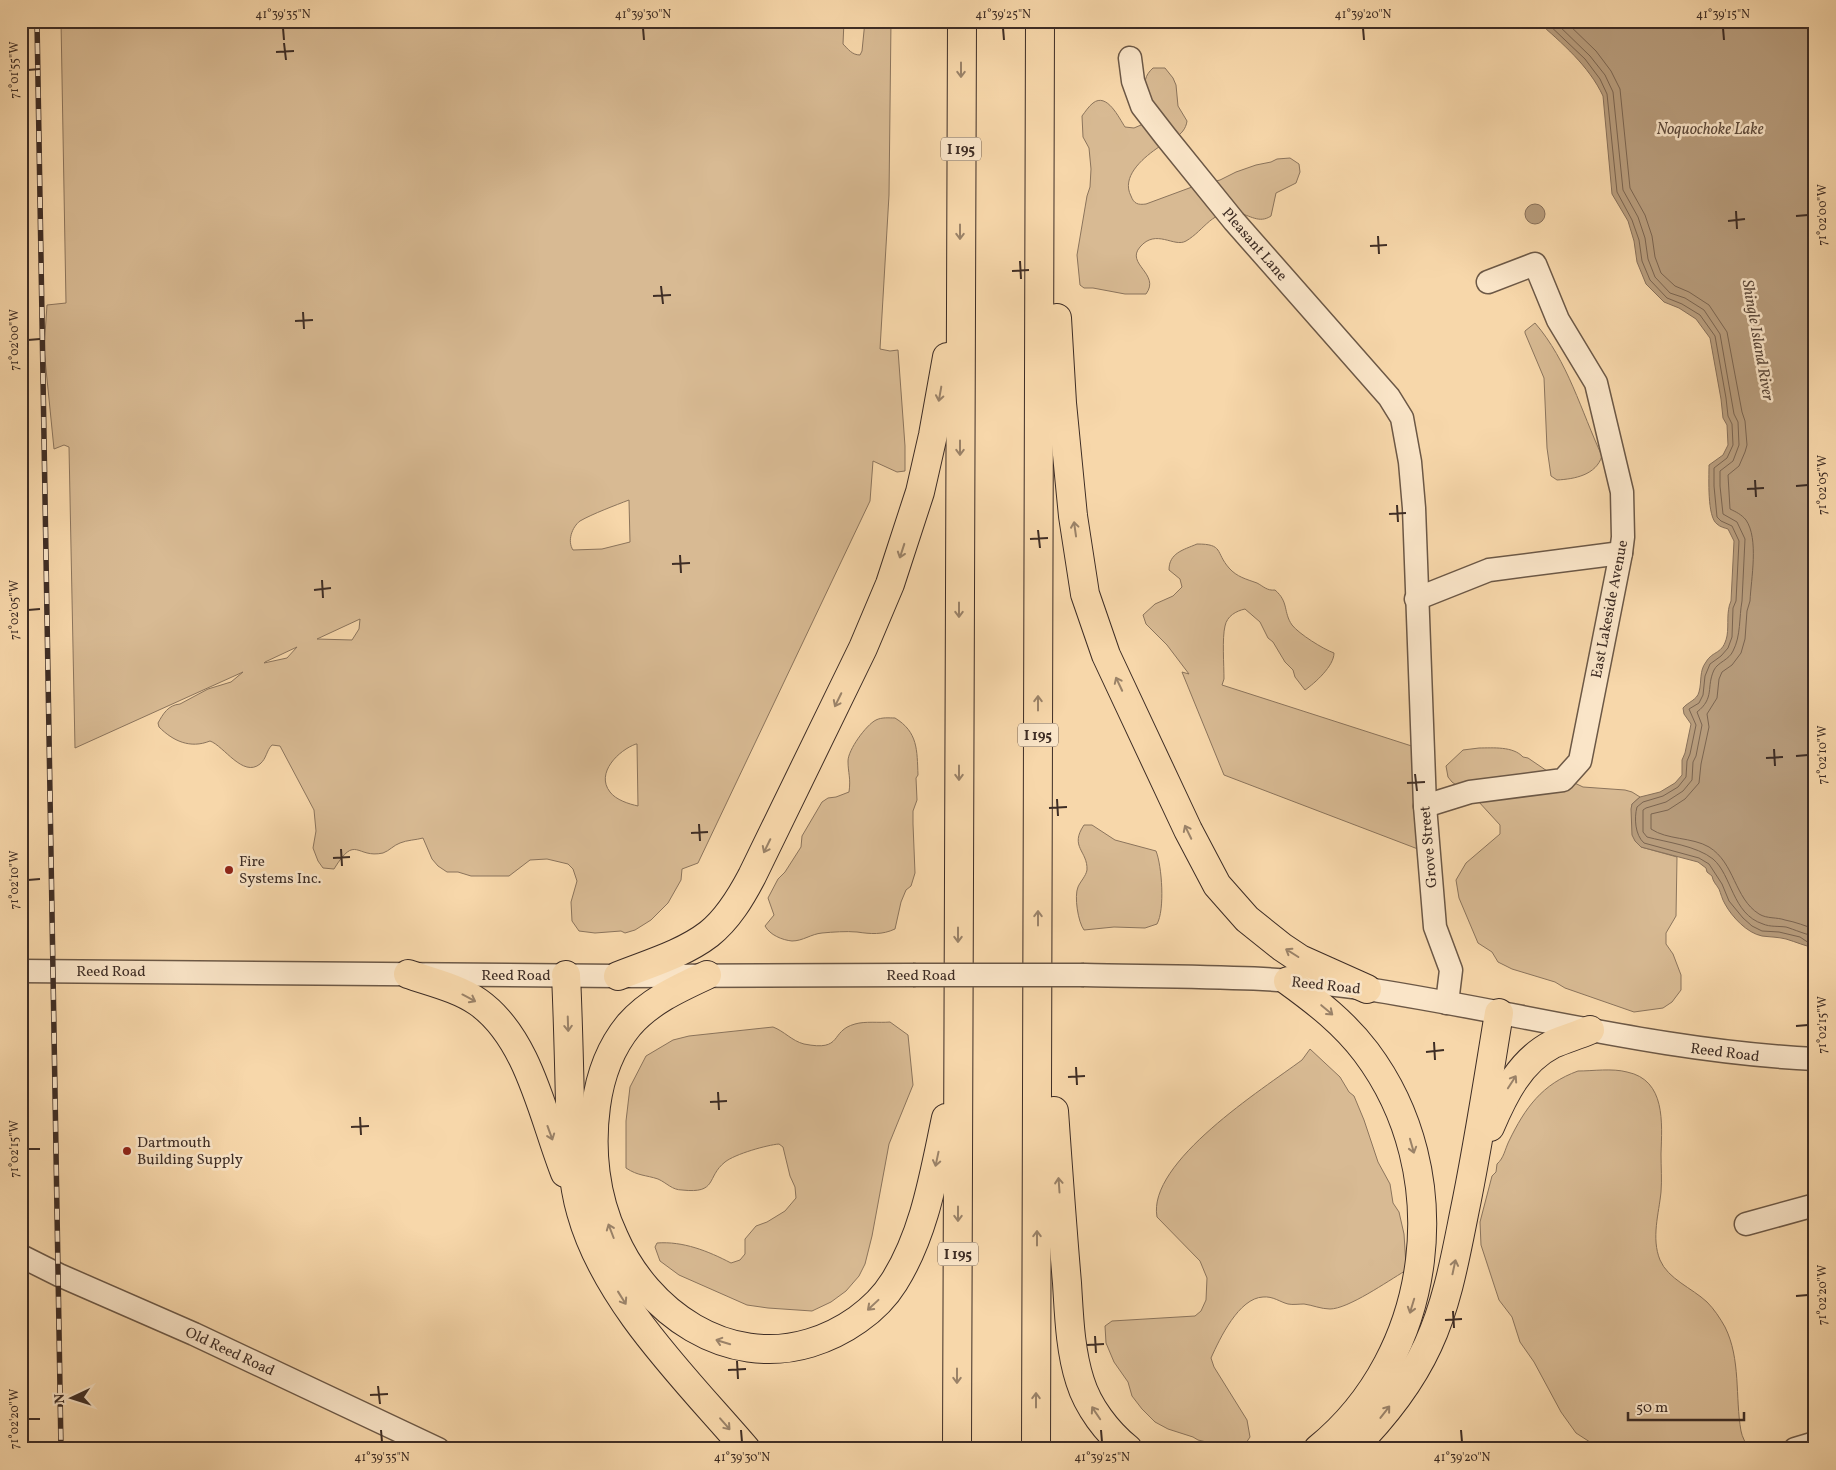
<svg xmlns="http://www.w3.org/2000/svg" width="1836" height="1470" viewBox="0 0 1836 1470" font-family="Vollkorn,serif">
<style>
.green{fill:#d8ba93;stroke:#8b745c;fill-rule:evenodd}
.water{fill:#b89d7d;stroke:#87705a}
.lines{fill:none;stroke-linecap:round;stroke-linejoin:round}
.shore{stroke:#7b6551;stroke-width:1}
.minor-casing{stroke:#6c5846;stroke-width:25}
.highway-casing{stroke:#3e2d25;stroke-width:30}
.minor{stroke:#fae5c8;stroke-width:22}
.highway{stroke:#f7d7aa;stroke-width:28}
.rail-casing{stroke:#3e2d25;stroke-width:5.5}
.rail{stroke:#fae5c8;stroke-width:4;stroke-dasharray:11;stroke-linecap:butt}
.minor-bridge-casing{stroke:#6c5846;stroke-width:25;stroke-linecap:butt}
.minor-bridge{stroke:#fae5c8;stroke-width:22}
.oneway{stroke:#9a8268}
.ticks{fill:none;stroke:#3e2d25;stroke-width:2}
.poi-dot{fill:#8f2418;stroke:#fae5c8;stroke-width:2}
.labels{text-anchor:middle;stroke-width:5;stroke-linejoin:round;paint-order:stroke}
.shield{fill:#fae5c8;stroke:#766456;stroke-width:1}
.shield-label{font-size:14px;font-weight:bold;fill:#3e2d25}
.street-label{font-size:15px;fill:#3e2d25;stroke:#fae5c8}
.poi-label{font-size:15px;fill:#3e2d25;stroke:#fae5c8;text-anchor:start}
.water-label{font-size:16px;font-style:italic;fill:#5c493b;stroke:#fae5c8}
.neatline{fill:none;stroke:#3e2d25;stroke-width:2}
.ticks-label{font-size:12px;text-anchor:middle;fill:#3e2d25}
</style>
<rect width="100%" height="100%" fill="#f7d7aa"/>
<filter id="stains"><feTurbulence type="fractalNoise" baseFrequency=".004" numOctaves="4"/><feColorMatrix values="0 0 0 0 .2 0 0 0 0 .09 0 0 0 0 .02 0 0 0 .5 -.17"/></filter>
<radialGradient id="worn" r=".72"><stop offset=".6" stop-color="#630" stop-opacity="0"/><stop offset="1" stop-color="#630" stop-opacity=".3"/></radialGradient>
<g class="green">
<path d="M61 21H844L843 44C848 49 852 55 860 55L862 51 865 21H891L889 195 880 349 890 351 898 350 905 446V471L897 472 873 461 870 501 698 863 682 869 681 880 668 903 651 920 635 930 625 933 621 931 595 933 579 931 572 921 571 902 577 881 573 869 568 864 547 859 530 860 509 876H471L458 872H447L438 866 432 859 423 838C416 840 407 840 400 843 394 845 389 851 383 853 356 859 356 833 334 869L323 868 318 861 313 848 316 831 314 810 280 746 272 745C266 751 267 758 260 764 243 778 224 746 210 741 190 749 173 741 159 727L158 723C163 714 168 705 180 704L208 689 231 682 243 672 75 748 69 447 64 445 54 449 44 349 47 305 66 303ZM629 500 630 542 602 549 573 550C567 541 572 527 580 521 592 514 616 505 629 500ZM360 619 359 629 352 640 317 639ZM297 647 287 658 264 663 265 662ZM636 744H637L638 806C629 804 616 800 610 792 595 773 619 750 636 744Z"/>
<path d="M1153 68H1165L1173 78 1176 85 1178 106 1187 121C1185 137 1167 141 1156 149 1142 159 1121 177 1131 196 1134 204 1138 205 1146 204L1192 187 1220 180 1236 172 1256 165 1271 162 1277 159 1290 158 1299 164 1300 172 1296 183 1276 193 1271 216C1259 224 1250 215 1238 213 1212 209 1205 230 1186 241 1174 248 1156 228 1140 247 1125 264 1161 274 1146 294H1125L1093 288H1084L1080 285 1077 255 1087 196 1090 187 1091 169 1089 148 1083 137 1082 116C1085 112 1089 106 1093 103 1107 92 1119 118 1125 127L1134 128 1141 125C1143 122 1146 118 1147 114 1152 97 1136 83 1153 68Z"/>
<path d="M1535 323C1568 361 1581 411 1602 456 1596 475 1575 479 1557 480L1551 476 1547 448 1544 378 1525 333V331Z"/>
<path d="M1197 544C1224 544 1215 552 1229 568 1237 577 1246 579 1257 583 1263 586 1267 591 1275 590 1289 602 1283 612 1292 625 1299 634 1323 649 1334 653 1334 666 1315 683 1305 690L1295 677 1293 670 1285 662 1273 642 1268 638 1260 622 1245 609C1236 611 1227 616 1225 626 1222 638 1224 665 1224 679L1222 685 1421 749 1431 854 1224 775 1182 672 1189 674 1167 645 1146 624 1143 615 1155 604 1173 596 1182 587 1180 579 1169 570C1169 553 1183 550 1197 544Z"/>
<path d="M895 718C918 732 917 750 918 775L916 778 917 800 913 811V824L915 873 911 886 906 890 901 902 895 929C882 935 871 934 857 932 846 931 833 932 822 933 811 934 803 941 792 941 782 940 770 935 765 926L774 915 768 898 778 879 785 872 801 847 802 836 822 802 828 798 836 797 849 792C851 778 848 773 848 761 848 750 866 725 876 720 882 717 889 718 895 718Z"/>
<path d="M1479 748C1493 748 1513 746 1523 757L1528 758 1553 775 1562 777 1583 787 1625 790 1632 792 1640 797 1632 804 1641 847 1677 857 1676 916 1666 933V944L1673 954 1681 975V990L1672 1002 1663 1008 1634 1012 1565 988 1555 982 1512 969 1498 962 1492 952 1478 943 1459 898 1456 880 1466 863 1500 834V825L1478 801 1452 782 1448 777 1446 766 1463 750Z"/>
<path d="M1084 825H1092L1115 840 1156 851C1162 866 1165 910 1157 924L1145 928 1114 927 1084 930C1078 922 1074 896 1078 887 1080 882 1086 876 1087 870 1088 851 1069 847 1084 825Z"/>
<path d="M890 1022 908 1035 913 1085 889 1144 872 1236 865 1264 859 1276 846 1291 831 1302 812 1311 768 1308 747 1305 679 1275 660 1261 655 1247 657 1243C683 1241 708 1251 731 1263L740 1260 745 1254V1239L756 1226 767 1222 785 1211 796 1198 795 1187 790 1176 783 1147 779 1144C767 1145 735 1154 725 1162 706 1177 718 1194 682 1190 672 1190 667 1183 658 1179 646 1175 638 1176 626 1168V1121L630 1087 646 1056 673 1040 689 1036 773 1027C784 1031 792 1041 804 1044 844 1052 829 1031 855 1024 865 1021 879 1023 890 1022Z"/>
<path d="M1310 1049 1340 1077 1349 1092 1354 1096 1364 1120 1378 1162 1390 1184 1393 1203 1399 1212 1404 1234 1406 1265 1405 1271C1388 1281 1348 1309 1330 1309 1321 1309 1312 1305 1304 1304 1299 1304 1293 1305 1288 1304 1280 1302 1273 1296 1263 1297 1239 1298 1220 1338 1211 1358L1214 1367 1247 1420 1250 1437 1246 1443 1215 1444 1198 1440 1193 1437 1168 1429 1155 1422 1142 1409 1132 1396 1128 1382 1114 1362 1106 1343 1105 1326 1112 1321 1195 1316 1201 1311 1206 1300 1207 1278 1200 1261 1157 1217C1147 1162 1263 1089 1302 1060Z"/>
<path d="M1578 1071C1593 1071 1612 1068 1627 1072 1666 1080 1662 1123 1661 1154 1661 1167 1662 1180 1661 1192 1659 1213 1651 1238 1660 1260 1668 1279 1692 1288 1707 1302 1714 1309 1720 1318 1725 1327 1741 1359 1735 1397 1741 1431 1742 1437 1746 1443 1748 1449H1695L1668 1446 1655 1449H1620L1599 1443 1593 1444 1576 1433 1561 1412 1534 1362 1520 1342 1512 1317 1499 1300 1481 1245 1480 1222 1492 1176 1496 1172 1497 1164C1504 1158 1505 1149 1509 1141 1525 1108 1542 1084 1578 1071Z"/>
</g>
<g class="water">
<path d="M1537 21H1815V948C1805 946 1796 942 1786 939 1778 937 1770 937 1762 936 1747 933 1732 917 1725 904 1722 899 1721 894 1719 889 1716 884 1713 882 1712 876L1707 872 1706 868 1698 862 1641 847 1635 841 1632 835 1631 809 1632 804 1640 797 1660 792 1675 783 1682 775V760L1685 753 1691 724 1684 714 1683 708C1688 702 1697 700 1699 692 1702 681 1699 671 1706 662 1713 650 1723 655 1727 636 1729 624 1726 612 1731 601L1734 541 1728 529C1725 528 1720 527 1717 524 1707 517 1709 478 1709 465L1723 455 1728 445 1727 425 1723 418 1721 399 1710 338 1696 319 1679 308 1664 302 1646 284 1637 262 1634 241 1628 221 1612 194 1603 96C1589 66 1562 43 1537 21Z"/>
<circle cx="1535" cy="214" r="10"/>
</g>
<g class="lines">
<g class="shore">
<path d="M1545 21 1585 59 1600 79 1607 94 1617 192 1632 220 1639 240 1642 261 1650 280 1667 298 1682 304 1700 315 1715 336 1726 398 1728 416 1732 424 1733 445 1727 458 1714 468V486L1717 517 1721 521 1732 526 1739 541 1736 601 1733 608 1732 637 1728 648 1721 656 1710 664 1705 676 1703 695 1699 703 1689 709 1696 725 1690 754 1687 761 1686 777 1678 787 1663 796 1643 802 1637 807C1634 818 1635 835 1644 843L1699 858 1709 864 1722 884 1729 901 1743 918 1752 926 1762 931 1779 932 1800 937 1809 943H1815"/>
<path d="M1554 21 1590 56 1605 75 1613 92 1623 190 1638 217 1645 238 1648 259 1655 277 1670 293 1685 298 1704 310 1720 334 1734 414 1738 422 1739 445 1733 461 1720 471V486L1723 514 1737 522 1745 539 1742 601C1739 617 1741 636 1733 651 1729 660 1718 662 1714 670 1706 687 1715 698 1697 712L1702 725 1696 756 1693 762 1692 780 1683 791 1666 802 1646 808 1643 810V832L1647 837C1666 842 1697 846 1713 859 1732 875 1732 914 1763 924 1770 927 1778 926 1786 927 1793 929 1809 936 1815 936"/>
<path d="M1565 21 1596 51 1611 71 1620 89 1630 188 1645 215 1652 236 1655 257 1661 273 1675 286 1689 292 1709 305 1727 332 1742 412 1745 421 1747 445 1745 452 1739 466 1728 475 1730 509C1736 512 1741 514 1746 520 1759 539 1751 579 1750 601L1747 611 1745 639 1741 653 1732 665 1722 672 1719 679 1717 698 1707 714 1709 727 1701 764 1699 783 1685 799 1668 810 1651 814V829C1667 840 1692 837 1709 847 1735 863 1734 898 1759 914 1767 919 1777 917 1785 920 1796 922 1805 926 1815 929"/>
</g>
<g class="minor-casing">
<g id="minor">
<path d="M1130 58 1133 81 1142 106 1166 137 1234 221 1389 397 1402 418 1410 462 1414 508 1425 806 1435 927 1451 970 1447 1003"/>
<path d="M1416 599 1489 570 1621 553"/>
<path d="M1425 806 1470 792 1563 780 1580 761 1621 553 1623 537 1622 492 1596 383 1558 320 1535 264 1488 282"/>
<path d="M21 971 618 976 913 975"/>
<path d="M1084 975C1179 977 1273 975 1367 989 1517 1012 1663 1052 1815 1059"/>
<path d="M1746 1224 1815 1205"/>
<path d="M21 1256 59 1275 194 1334 438 1449"/>
<path d="M1795 1449 1815 1443"/>
</g>
</g>
<g class="highway-casing">
<g id="highway">
<path d="M1057 318 1062 403 1073 516 1085 594 1106 655 1188 830 1217 885 1247 919 1282 947 1300 959 1367 989"/>
<path d="M408 974C431 982 458 988 478 1002 529 1038 543 1117 565 1173"/>
<path d="M566 975C568 1018 569 1061 570 1103 571 1139 571 1178 581 1212 606 1302 687 1380 746 1449"/>
<path d="M707 975C679 988 650 1001 629 1025 610 1048 600 1076 596 1106 590 1150 595 1197 614 1237 647 1313 727 1368 810 1343 843 1333 876 1311 894 1282 925 1233 934 1174 946 1118"/>
<path d="M618 976C648 964 683 954 709 934 728 919 741 897 752 876L863 648 890 584 920 492 933 435 947 357"/>
<path d="M1288 981C1317 1002 1344 1023 1366 1052 1457 1173 1435 1354 1318 1449"/>
<path d="M1054 1111C1058 1168 1062 1225 1067 1283 1069 1315 1070 1350 1080 1381 1088 1407 1107 1432 1128 1449"/>
<path d="M1490 1127C1504 1094 1520 1061 1553 1044 1565 1039 1578 1035 1590 1030"/>
<path d="M957 1449 962 21"/>
<path d="M1036 1449 1040 21"/>
<path d="M1352 1449C1382 1419 1410 1384 1428 1345 1447 1304 1455 1259 1464 1214 1478 1147 1488 1080 1499 1013"/>
</g>
</g>
<use href="#minor" class="minor"/>
<use href="#highway" class="highway"/>
<g class="rail-casing">
<path id="rail" d="M37 21 61 1449"/>
</g>
<use href="#rail" class="rail"/>
<g class="minor-bridge-casing">
<path id="minor-bridge" d="M913 975H1084"/>
</g>
<use href="#minor-bridge" class="minor-bridge"/>
</g>
<defs><path id="oneway-shaft" d="M-6 0H5M1.5-3L5.5 0L1.5 3" fill="none" stroke-width="1.6" stroke-linecap="round" stroke-linejoin="round" transform="scale(1.25)"/></defs>
<g class="oneway">
<use href="#oneway-shaft" transform="translate(961 70) rotate(90)"/>
<use href="#oneway-shaft" transform="translate(960 232) rotate(90)"/>
<use href="#oneway-shaft" transform="translate(940 394) rotate(100)"/>
<use href="#oneway-shaft" transform="translate(960 448) rotate(90)"/>
<use href="#oneway-shaft" transform="translate(1075 529) rotate(-98)"/>
<use href="#oneway-shaft" transform="translate(902 551) rotate(108)"/>
<use href="#oneway-shaft" transform="translate(959 610) rotate(90)"/>
<use href="#oneway-shaft" transform="translate(1119 684) rotate(-115)"/>
<use href="#oneway-shaft" transform="translate(838 700) rotate(116)"/>
<use href="#oneway-shaft" transform="translate(1038 703) rotate(-90)"/>
<use href="#oneway-shaft" transform="translate(959 773) rotate(90)"/>
<use href="#oneway-shaft" transform="translate(1188 832) rotate(-116)"/>
<use href="#oneway-shaft" transform="translate(767 846) rotate(116)"/>
<use href="#oneway-shaft" transform="translate(1038 918) rotate(-90)"/>
<use href="#oneway-shaft" transform="translate(958 935) rotate(90)"/>
<use href="#oneway-shaft" transform="translate(1292 953) rotate(-148)"/>
<use href="#oneway-shaft" transform="translate(469 998) rotate(28)"/>
<use href="#oneway-shaft" transform="translate(1327 1010) rotate(40)"/>
<use href="#oneway-shaft" transform="translate(568 1024) rotate(88)"/>
<use href="#oneway-shaft" transform="translate(1512 1082) rotate(-57)"/>
<use href="#oneway-shaft" transform="translate(550 1133) rotate(70)"/>
<use href="#oneway-shaft" transform="translate(1412 1146) rotate(74)"/>
<use href="#oneway-shaft" transform="translate(937 1159) rotate(102)"/>
<use href="#oneway-shaft" transform="translate(1059 1185) rotate(-94)"/>
<use href="#oneway-shaft" transform="translate(958 1214) rotate(90)"/>
<use href="#oneway-shaft" transform="translate(611 1231) rotate(-111)"/>
<use href="#oneway-shaft" transform="translate(1037 1238) rotate(-90)"/>
<use href="#oneway-shaft" transform="translate(1454 1267) rotate(-78)"/>
<use href="#oneway-shaft" transform="translate(622 1298) rotate(58)"/>
<use href="#oneway-shaft" transform="translate(873 1305) rotate(137)"/>
<use href="#oneway-shaft" transform="translate(1412 1306) rotate(107)"/>
<use href="#oneway-shaft" transform="translate(723 1342) rotate(-163)"/>
<use href="#oneway-shaft" transform="translate(957 1376) rotate(90)"/>
<use href="#oneway-shaft" transform="translate(1036 1400) rotate(-90)"/>
<use href="#oneway-shaft" transform="translate(1385 1412) rotate(-52)"/>
<use href="#oneway-shaft" transform="translate(1096 1413) rotate(-124)"/>
<use href="#oneway-shaft" transform="translate(725 1424) rotate(49)"/>
</g>
<path class="ticks" d="M283 28 284 40M643 28 644 40M1003 28 1004 40M1363 28 1364 40M1723 28 1724 40M284 43 286 60M276 52 294 51M28 70 40 69M1736 211 1737 229M1796 216 1808 215M1728 221 1745 219M1378 236 1379 254M1370 246 1387 245M1020 261 1021 279M1012 271 1029 270M661 286 663 304M653 296 671 295M303 312 304 329M295 321 313 320M28 340 40 339M1755 480 1756 497M1796 486 1808 485M1747 489 1764 488M1397 505 1398 522M1389 514 1406 513M1038 530 1040 548M1030 539 1048 538M680 555 681 573M672 564 690 563M322 580 323 598M314 590 331 588M28 610 40 609M1774 749 1775 766M1796 756 1808 755M1766 758 1783 757M1415 774 1417 791M1407 783 1425 782M1057 799 1058 816M1049 808 1067 807M699 824 700 841M691 833 708 832M341 849 342 866M333 858 350 857M28 880 40 879M1796 1026 1808 1025M1434 1042 1435 1060M1426 1052 1444 1050M1076 1067 1077 1085M1068 1077 1085 1076M718 1092 719 1110M710 1102 727 1101M360 1117 361 1135M351 1127 369 1126M28 1149H40M1796 1296 1808 1295M1453 1311 1454 1328M1445 1320 1462 1319M1095 1336 1096 1353M1087 1345 1104 1344M737 1361 738 1379M728 1370 746 1369M378 1386 380 1404M370 1395 388 1394M28 1419H40M381 1430 382 1442M741 1430 742 1442M1101 1430 1102 1442M1461 1430 1462 1442"/>
<g class="poi-dot">
<circle cx="229" cy="870" r="5"/>
<circle cx="127" cy="1151" r="5"/>
</g>
<g class="labels">
<g class="shield">
<rect x="941" y="137.5" width="40" height="23" rx="4"/>
<rect x="1018" y="723.5" width="40" height="23" rx="4"/>
<rect x="938" y="1242.5" width="40" height="23" rx="4"/>
</g>
<g class="shield-label">
<text x="961" y="154">I 195</text>
<text x="1038" y="740">I 195</text>
<text x="958" y="1259">I 195</text>
</g>
<g class="street-label">
<text transform="translate(1255 244) rotate(49)" y="5">Pleasant Lane</text>
<text transform="translate(1609 609) rotate(-79)" y="5">East Lakeside Avenue</text>
<text transform="translate(1428 847) rotate(-95)" y="5">Grove Street</text>
<text x="111" y="976">Reed Road</text>
<text x="516" y="980">Reed Road</text>
<text x="921" y="980">Reed Road</text>
<text transform="translate(1326 985) rotate(6)" y="5">Reed Road</text>
<text transform="translate(1725 1052) rotate(7)" y="5">Reed Road</text>
<text transform="translate(230 1351) rotate(25)" y="5">Old Reed Road</text>
</g>
<g class="poi-label">
<text x="239" y="866">Fire<tspan x="239" dy="17">Systems Inc.</tspan></text>
<text x="137" y="1147">Dartmouth<tspan x="137" dy="17">Building Supply</tspan></text>
</g>
<g class="water-label">
<text x="1710" y="134">Noquochoke Lake</text>
<text transform="translate(1759 340) rotate(80)" y="6">Shingle Island River</text>
</g>
</g>
<rect width="1836" height="1470" fill="none" stroke="#f7d7aa" stroke-width="55"/>
<g transform="translate(72 1398) rotate(266)" stroke="#fae5c8" stroke-width="4" paint-order="stroke">
<path d="M0-4L9 19L0 12L-9 19Z" fill="#3e2d25"/>
<text y="-8" font-size="14" font-weight="bold" text-anchor="middle" fill="#3e2d25">N</text>
</g>
<path d="M1628 1412v8h116v-8" fill="none" stroke="#3e2d25" stroke-width="2.5"/>
<text x="1636" y="1412" font-size="15" fill="#3e2d25" stroke="#fae5c8" stroke-width="4" paint-order="stroke">50 m</text>
<rect x="28" y="28" width="1780" height="1414" class="neatline"/>
<g class="ticks-label">
<text x="283" y="18">41°39'35"N</text>
<text x="643" y="18">41°39'30"N</text>
<text x="1003" y="18">41°39'25"N</text>
<text x="1363" y="18">41°39'20"N</text>
<text x="1723" y="18">41°39'15"N</text>
<text transform="translate(14 70) rotate(-90)" y="4">71°01'55"W</text>
<text transform="translate(1822 215) rotate(-90)" y="4">71°02'00"W</text>
<text transform="translate(14 340) rotate(-90)" y="4">71°02'00"W</text>
<text transform="translate(1822 485) rotate(-90)" y="4">71°02'05"W</text>
<text transform="translate(14 610) rotate(-90)" y="4">71°02'05"W</text>
<text transform="translate(1822 755) rotate(-90)" y="4">71°02'10"W</text>
<text transform="translate(14 880) rotate(-90)" y="4">71°02'10"W</text>
<text transform="translate(1822 1025) rotate(-90)" y="4">71°02'15"W</text>
<text transform="translate(14 1149) rotate(-90)" y="4">71°02'15"W</text>
<text transform="translate(1822 1295) rotate(-90)" y="4">71°02'20"W</text>
<text transform="translate(14 1419) rotate(-90)" y="4">71°02'20"W</text>
<text x="382" y="1461">41°39'35"N</text>
<text x="742" y="1461">41°39'30"N</text>
<text x="1102" y="1461">41°39'25"N</text>
<text x="1462" y="1461">41°39'20"N</text>
</g>
<rect width="100%" height="100%" filter="url(#stains)"/>
<rect width="100%" height="100%" fill="url(#worn)"/>
</svg>
